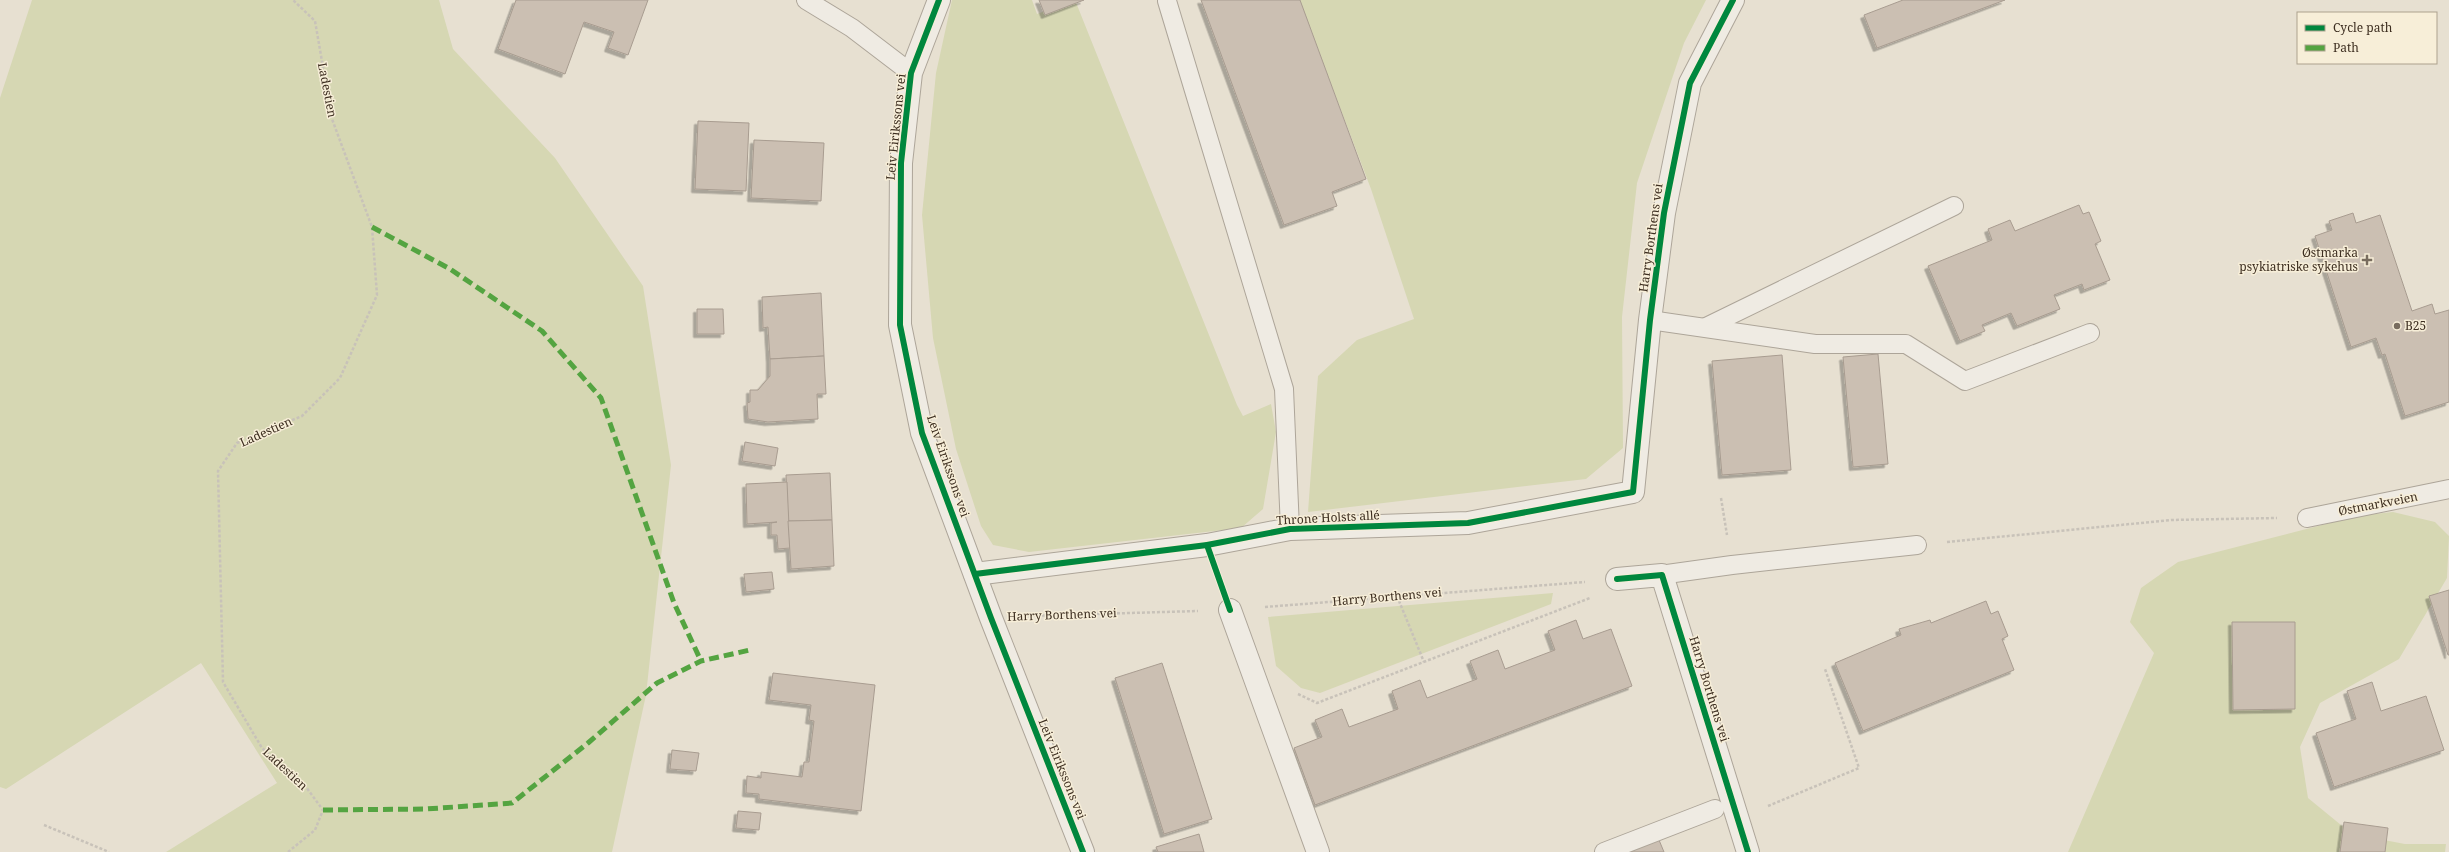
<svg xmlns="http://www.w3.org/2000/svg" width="2449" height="852" viewBox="0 0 2449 852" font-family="'Noto Serif',serif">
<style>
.green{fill:#d6d7b3}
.building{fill:#cbbfb2;stroke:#a89c90;filter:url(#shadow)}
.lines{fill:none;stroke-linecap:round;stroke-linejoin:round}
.service-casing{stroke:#ada599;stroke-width:20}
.minor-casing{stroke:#ada599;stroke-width:24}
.path{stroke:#c8c2b9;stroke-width:2.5;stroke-dasharray:3 2;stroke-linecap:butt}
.service{stroke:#efebe3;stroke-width:18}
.minor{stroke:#efebe3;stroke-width:22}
.quiet{stroke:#54a441;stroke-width:5;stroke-dasharray:10 5;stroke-linecap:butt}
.cycleway-casing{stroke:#f7eed8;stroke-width:8}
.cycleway{stroke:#00873e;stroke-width:6}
.poi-dot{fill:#786c5e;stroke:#f7eed8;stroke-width:1.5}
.labels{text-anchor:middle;stroke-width:3;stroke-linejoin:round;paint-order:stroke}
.street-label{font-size:12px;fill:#3d2e20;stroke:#f7eed8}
.poi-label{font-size:12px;fill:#3d2e20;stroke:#f7eed8;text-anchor:end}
</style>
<defs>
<filter id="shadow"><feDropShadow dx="-3.5" dy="3.5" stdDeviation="0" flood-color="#0004"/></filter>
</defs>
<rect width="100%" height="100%" fill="#e7e0d1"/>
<g class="green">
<path d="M32 0H439L453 49 555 158 643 286 671 465 646 695 612 852H166L277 783 201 663 6 789 0 787V98Z"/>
<path d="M952 0H1032L1037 14 1075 0 1237 405 1243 416 1271 404 1276 432 1263 509 1241 528 1029 552 993 545 981 526 956 449 933 338 922 215 936 73Z"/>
<path d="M1299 0H1706L1684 43 1637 183 1622 317 1623 448 1586 479 1308 512 1318 376 1357 340 1414 319 1371 189Z"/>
<path d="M2393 512 2435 522 2449 536 2447 578 2399 659 2320 703 2300 747 2308 798 2352 834 2405 844H2446L2445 852H2068L2154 653 2130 622 2141 588 2178 562 2357 516Z"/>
<path d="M1553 593 1551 604 1320 693 1301 688 1276 666 1268 617Z"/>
</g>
<g class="building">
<path d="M516 0H648L628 55 608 48 614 32 584 22 565 74 498 49Z"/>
<path d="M1039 0H1084L1045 15Z"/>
<path d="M1201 0H1300L1366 179 1332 192 1337 206 1284 225Z"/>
<path d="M1903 0H2005L1877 48 1864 15Z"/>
<path d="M698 121 749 123 746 191 695 189Z"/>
<path d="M754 140 824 143 821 201 751 198Z"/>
<path d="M2079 205 2083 214 2089 212 2101 241 2095 244 2110 280 2084 290 2082 284 2054 295 2060 309 2017 326 2011 313 1982 325 1985 331 1960 341 1928 266 1992 240 1988 229 2010 220 2015 231Z"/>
<path d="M2353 213 2356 223 2380 215 2412 311 2432 304 2435 314 2449 310V402L2405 416 2385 354 2382 355 2376 338 2351 347 2315 236 2332 230 2329 221Z"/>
<path d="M821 293 824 356 770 359 768 327 763 328 762 297Z"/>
<path d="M697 309H723L724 334H697Z"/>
<path d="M1878 354 1888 464 1853 467 1843 357Z"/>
<path d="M1782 355 1791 470 1722 475 1712 361Z"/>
<path d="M824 356 826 394H817L818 419 768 422 748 419 747 403 750 402V390H758L770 376V359Z"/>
<path d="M745 442 778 448 775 466 742 461Z"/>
<path d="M830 473 832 520 788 521 786 475Z"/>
<path d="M787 482 790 548 778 549 777 535H771V523L777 522 747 524 746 484Z"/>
<path d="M832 520 834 566 791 569 788 521Z"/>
<path d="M772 572 774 589 746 592 744 574Z"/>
<path d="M2449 590V655H2448L2429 596Z"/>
<path d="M1986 601 1991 614 1998 611 2008 636 2002 639 2014 670 1863 731 1835 663 1901 635 1899 629 1930 620 1931 623Z"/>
<path d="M1576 620 1583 639 1611 629 1632 686 1315 805 1294 748 1322 737 1315 720 1342 709 1349 727 1398 709 1392 691 1420 680 1427 698 1477 679 1470 661 1498 650 1505 669 1555 650 1548 631Z"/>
<path d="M2232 622H2295V709L2233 710Z"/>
<path d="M1162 663 1212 819 1164 834 1115 678Z"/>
<path d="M773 673 875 685 861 811 759 799V794L746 793 747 776 761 778V772L802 777 804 762H809L814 721 809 720 811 705 769 700Z"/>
<path d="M2372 682 2381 711 2426 696 2444 750 2334 787 2316 733 2356 719 2347 691Z"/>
<path d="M672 750 699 753 696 771 670 769Z"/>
<path d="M738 811 761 813 759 830 736 828Z"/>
<path d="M2344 822 2388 828 2385 852H2340Z"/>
<path d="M1199 834 1204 852H1158L1156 847Z"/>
<path d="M1659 840 1664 852H1632L1631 850Z"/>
</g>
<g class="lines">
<g class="service-casing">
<g id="service">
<path d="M806 0 852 28 911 73"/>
<path d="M1167 1 1284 389 1290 529"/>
<path d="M1650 320 1815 344H1906L1965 381 2090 333"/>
<path d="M1706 327 1954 206"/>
<path d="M2307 518 2449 489"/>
<path d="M1660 575 1732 565 1917 545"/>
<path d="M1604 852 1715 809"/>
</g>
</g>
<g class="minor-casing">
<g id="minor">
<path d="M939 0 911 73 901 163 900 325 922 433 991 618 1083 852"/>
<path d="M975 574 1207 545 1290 529 1468 523 1633 492 1650 320 1664 213 1690 83 1733 0"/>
<path d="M1617 579 1662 575 1748 852"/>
<path d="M1230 610 1318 852"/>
</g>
</g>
<g class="path">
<path d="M1721 498 1727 535"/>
<path d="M1947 542 2171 520 2277 518"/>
<path d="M1397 596 1424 662"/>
<path d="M1265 607 1585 582"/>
<path d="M1027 616 1198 611"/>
<path d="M1298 694 1317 703 1590 598"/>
<path d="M1768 806 1859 768 1825 669"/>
<path d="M44 825 109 852"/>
<path d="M288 852 315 830 323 810 303 783 262 748 223 682 218 471 237 443 302 416 340 378 377 295 372 227 332 119 315 21 293 0"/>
</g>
<use href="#service" class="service"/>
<use href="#minor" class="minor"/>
<g class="quiet">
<path d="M372 227 450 269 542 331 601 398 674 603 701 661"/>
<path d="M323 810 426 809 512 803 588 743 657 683 701 661 750 650"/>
</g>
<g class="cycleway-casing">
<g id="cycleway">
<path d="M939 0 911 73 901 163 900 325 922 433 991 618 1083 852"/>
<path d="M1207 545 1230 610"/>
<path d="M975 574 1207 545 1290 529 1468 523 1633 492 1650 320 1664 213 1690 83 1733 0"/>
<path d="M1617 579 1662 575 1748 852"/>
</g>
</g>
<use href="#cycleway" class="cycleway"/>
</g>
<g class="poi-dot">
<path d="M2365 254h4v4h4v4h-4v4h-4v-4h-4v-4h4z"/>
<circle cx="2397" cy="326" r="4"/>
</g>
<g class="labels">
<g class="street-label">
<text transform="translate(327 90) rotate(79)" y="4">Ladestien</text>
<text transform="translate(896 127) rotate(-84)" y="4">Leiv Eirikssons vei</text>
<text transform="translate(1651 238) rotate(-82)" y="4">Harry Borthens vei</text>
<text transform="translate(266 432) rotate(-24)" y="4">Ladestien</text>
<text transform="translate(948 466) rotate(71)" y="4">Leiv Eirikssons vei</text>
<text transform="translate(2378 504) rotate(-11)" y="4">Østmarkveien</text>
<text transform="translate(1328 518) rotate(-3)" y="4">Throne Holsts allé</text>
<text transform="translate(1387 597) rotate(-5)" y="4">Harry Borthens vei</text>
<text transform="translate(1062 615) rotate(-2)" y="4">Harry Borthens vei</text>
<text transform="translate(1709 689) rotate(73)" y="4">Harry Borthens vei</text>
<text transform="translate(285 769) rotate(43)" y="4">Ladestien</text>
<text transform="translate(1062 769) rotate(68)" y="4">Leiv Eirikssons vei</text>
</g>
<g class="poi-label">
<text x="2358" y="257">Østmarka<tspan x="2358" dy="14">psykiatriske sykehus</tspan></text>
<text x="2405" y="330" text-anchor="start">B25</text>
</g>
</g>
<rect x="2297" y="12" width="140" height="52" fill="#f7eed8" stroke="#ada18e"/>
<rect x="2305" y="25" width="20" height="6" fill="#00873e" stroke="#ada18e"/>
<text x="2333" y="32" font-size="12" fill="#3d2e20">Cycle path</text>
<rect x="2305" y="45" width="20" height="6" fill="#54a441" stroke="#ada18e"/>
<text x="2333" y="52" font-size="12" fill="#3d2e20">Path</text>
</svg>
